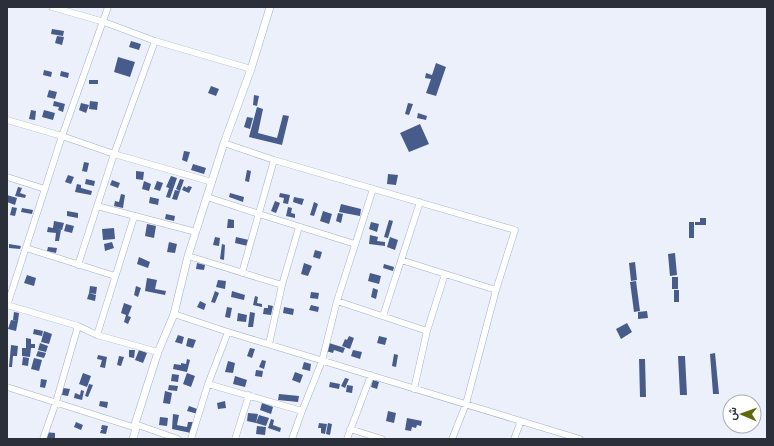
<svg xmlns="http://www.w3.org/2000/svg" width="774" height="446" font-family="Figtree,Vazirmatn,sans-serif">
  <rect width="100%" height="100%" fill="#ebf0fb"/>
  <!-- building -->
  <path fill="#475c8b" d="M52,29L64,31L63,36L51,34Z
    M57,36L64,37L62,45L55,43Z
    M131,41L141,44L139,50L129,47Z
    M118,57L135,62L130,77L114,72Z
    M436,63L446,67L436,96L426,93L431,79L425,78L426,73L432,75Z
    M44,70L52,72L51,77L43,75Z
    M61,71L69,73L68,78L60,76Z
    M89,80H98V84H89Z
    M211,86L219,89L216,96L208,93Z
    M49,90L57,92L55,99L47,97Z
    M254,95L259,96L257,106L253,105Z
    M54,101L65,104L63,112L58,110L59,107L53,106Z
    M90,101L98,102L97,110L89,109Z
    M81,103L89,105L86,113L79,110Z
    M408,103L413,104L409,115L405,114Z
    M257,107L263,109L258,133L277,138L283,115L289,116L282,145L249,137Z
    M31,110L36,111L35,120L29,119Z
    M44,110L55,113L53,120L42,117Z
    M418,113L427,116L426,120L417,118Z
    M247,117L253,118L250,129L244,127Z
    M420,124L429,144L409,152L400,133Z
    M184,151L190,152L187,162L182,160Z
    M84,162L89,163L87,172L82,171Z
    M193,164L206,168L204,174L191,170Z
    M247,170L251,171L249,182L245,181Z
    M136,171L144,172L143,180L136,179Z
    M388,174L398,175L396,185L387,184Z
    M68,175L74,177L71,184L65,182Z
    M171,176L177,178L170,198L166,197L169,188L166,187Z
    M86,179L95,181L94,186L85,184Z
    M180,179L184,180L180,191L176,189Z
    M112,180L120,183L118,188L110,185Z
    M144,181L151,184L149,191L142,189Z
    M157,181L163,183L160,191L154,189Z
    M77,184L81,185V188L92,191L91,195L75,192Z
    M184,186L187,188L188,186L192,187L189,193L182,190Z
    M18,187L22,188L20,193L26,195L25,198L15,196Z
    M175,190L180,191L177,200L172,199Z
    M230,193L244,197L243,202L229,197Z
    M280,193L290,195L288,204L283,203L284,198L279,197Z
    M121,194L125,195L123,208L114,206L115,201L119,202Z
    M7,195L17,198L15,205L7,202Z
    M150,197L159,199L158,205L149,203Z
    M294,197L304,199L302,205L293,202Z
    M275,201L280,203L276,213L271,211Z
    M314,202L318,204L314,216L310,215Z
    M341,204L361,209L360,216L339,212Z
    M12,207L17,208L15,216L10,215Z
    M288,207L292,208L291,213L295,214V218L286,216Z
    M22,208L33,210L32,214L21,212Z
    M67,211L78,213V218L67,216Z
    M323,211L332,214L329,224L320,221Z
    M338,213L343,214L341,223L336,221Z
    M166,214L175,216L174,221L165,219Z
    M700,218H706V225H695V222H700Z
    M228,219L234,220V228H227Z
    M389,220L393,221L388,238L384,237Z
    M54,221L64,223L62,230L57,229L61,230L59,241H55L56,233L47,232L48,227L53,228Z
    M371,222L379,224L377,232L369,229Z
    M689,222H694V238H689Z
    M66,224L74,226L72,233L64,231Z
    M147,224L156,226L154,238L145,236Z
    M114,228L115,239L103,240L102,229Z
    M370,235L378,237L377,241L385,242V246L369,244Z
    M215,237L220,238L219,246L213,245Z
    M236,237L253,241L252,247L235,243Z
    M390,237L398,240L395,250L387,247Z
    M112,242L114,248L105,251L104,244Z
    M169,242L177,244L175,253L167,252Z
    M9,244L21,246L20,249L9,248Z
    M222,244L225,245L224,260L220,259Z
    M48,247L57,248L56,253L47,251Z
    M315,250L322,252L320,259L313,257Z
    M675,253L677,275L670,276L668,254Z
    M139,257L150,262L148,268L137,264Z
    M635,262L637,280L631,281L629,263Z
    M197,263L205,265L204,270L196,269Z
    M304,263L312,266L308,276L301,274Z
    M384,264L394,267L393,271L383,268Z
    M370,273L381,276L379,284L368,281Z
    M27,275L36,278L34,286L24,283Z
    M672,277H678V289H672Z
    M147,278L157,280L155,289L166,291L165,295L145,291Z
    M218,280L226,281L225,289L216,287Z
    M636,281L640,311L634,312L630,282Z
    M90,286L97,287L96,294L89,293Z
    M136,286L141,288L138,297L134,295Z
    M373,288L378,290L376,299L371,297Z
    M674,290H679V302H674Z
    M215,291L219,293L215,303L211,302Z
    M232,291L245,295L244,300L231,297Z
    M311,292L319,293L318,299L310,298Z
    M89,293L96,295L95,301L87,299Z
    M255,296L258,297L257,303L262,304V307L253,305Z
    M200,301L206,304L204,310L197,307Z
    M124,303L132,306L128,316L131,317L128,324L124,322L126,315L121,313Z
    M268,305L273,306L271,315L263,314L264,308H268Z
    M311,305L319,307L318,312L309,310Z
    M227,307L232,308L230,318L225,317Z
    M284,307L294,309L293,315L283,313Z
    M647,311L648,318L638,319V312Z
    M14,312L19,313L18,321L13,320Z
    M250,312L255,313L253,327H248Z
    M238,313L247,315L246,322L237,321Z
    M11,320L18,321L16,331L8,329Z
    M627,323L632,332L621,339L616,329Z
    M34,329L43,331L42,336L33,334Z
    M44,331L52,334L49,344L41,342Z
    M178,335L184,337L182,344L175,342Z
    M349,336L354,338L350,349L342,346L345,339L347,340Z
    M379,336L387,338L385,345L377,343Z
    M26,338L31,339V344H35V348H31L30,357L22,356V348H26Z
    M188,338L196,340L193,348L186,346Z
    M40,343L48,346L46,352L38,350Z
    M329,343L345,348L343,353L334,350L333,353L326,351Z
    M11,345L18,346L17,356H13L12,367H9Z
    M250,348L255,349L252,358L247,356Z
    M129,350H135L134,358L129,357Z
    M139,350L147,353L143,363L135,360Z
    M353,350L362,352L360,359L351,356Z
    M38,351L46,353L44,358L36,356Z
    M715,353L719,394H713L710,354Z
    M394,354L398,355L396,367L392,366Z
    M98,355L107,357L105,368L100,367L102,360L97,359Z
    M119,356L124,357L121,366L117,365Z
    M678,356H685L687,395H680Z
    M23,357L29,358L28,366L22,365Z
    M34,358L42,360L39,371L31,369Z
    M187,359L190,360L187,372L173,369L174,364L181,365V363L186,364Z
    M639,359H645L646,397H640Z
    M262,360L266,361L264,369L259,367Z
    M228,361L235,363L233,373L225,372Z
    M304,362L311,364L310,371L302,369Z
    M256,370L263,371L262,377L255,376Z
    M295,372L303,375L300,383L292,380Z
    M83,373L91,376L87,387L79,384Z
    M187,373L195,376L191,387L183,384Z
    M172,374L179,375L178,382L171,381Z
    M235,376L247,380L245,387L233,384Z
    M345,378L349,379L345,388L341,386Z
    M41,379L47,380L45,388L40,387Z
    M373,380L379,382L377,389L371,387Z
    M330,382L340,384L339,389L329,387Z
    M89,384L93,385L88,397L85,396Z
    M169,385L178,386L177,391L168,390Z
    M347,385L353,386L352,393L346,392Z
    M63,388L70,389L68,396L62,395Z
    M81,390L84,391L82,400L74,398L75,393L80,395Z
    M165,391L172,393L170,404L163,403Z
    M279,394L299,396L298,402L278,400Z
    M100,401L108,402L107,408L99,406Z
    M225,401L226,408L218,409L217,403Z
    M262,403L273,407L271,414L260,410Z
    M189,406L200,410L198,414L187,411Z
    M388,411L396,413L394,423L386,421Z
    M248,413L258,414L256,423L247,421Z
    M173,414L179,415L177,425L187,427L188,422H193L191,433L172,429Z
    M259,415L269,418L266,426L256,423Z
    M160,417L168,418L167,426L159,425Z
    M407,418L422,421L421,426L417,425L416,428L412,427L411,431L405,430Z
    M271,419L274,420L273,425L281,428L280,432L268,428Z
    M76,422L83,425L81,430L74,427Z
    M319,423L327,424L325,434L321,433V428H318Z
    M328,423L332,424L330,435L326,434Z
    M102,425L108,426L106,434L100,433L101,430H103L101,429Z
    M257,426L266,427L265,435L256,434Z
    M45,432L55,433V439H45Z"/>
  <g fill="none" stroke-linecap="round" stroke-linejoin="round">
    <!-- minor casing -->
    <g stroke="#a3b0c9" stroke-width="7">
      <path id="minor" d="M52,7L104,22L155,41L251,69
        M7,120L62,136L114,154L212,182
        M224,143L274,160L515,230L496,290L466,404L452,439
        M7,177L45,189
        M207,197L259,214L355,244
        M97,206L196,232
        M26,248L115,276
        M188,256L282,285
        M401,260L496,290
        M78,265L114,154L155,41
        M242,273L274,160
        M337,301L427,331
        M7,305L78,326L97,335L158,352
        M7,306L62,136L108,7
        M174,314L228,332L580,439
        M383,316L420,202
        M97,335L134,217
        M269,344L282,285L299,227
        M208,384L302,411
        M7,387L136,428
        M414,389L427,331L445,274
        M135,424L178,439
        M350,429L382,439
        M43,439L56,402L78,326
        M191,439L208,384L228,332
        M235,439L249,395
        M292,439L302,411L322,361L337,301L373,189
        M347,439L371,375
        M514,439L521,421"/>
    </g>
    <!-- tertiary casing -->
    <g stroke="#a3b0c9" stroke-width="8">
      <path id="tertiary" d="M133,439L136,428L135,424L158,352L174,314L188,256L224,143L251,69L270,7"/>
    </g>
    <!-- minor -->
    <use href="#minor" stroke="#fff" stroke-width="6"/>
    <!-- tertiary -->
    <use href="#tertiary" stroke="#fff" stroke-width="7"/>
  </g>
  <!-- border -->
  <rect width="774" height="446" fill="none" stroke="#2a2f39" stroke-width="16"/>
  <!-- north arrow -->
  <g transform="translate(742 414) rotate(272)"><circle r="19" fill="#ffffff" stroke="#aaacb0"/>
  <path d="M0-3L7 15L0 10L-7 15Z" fill="#60680a"/>
  <text y="-6" font-size="11" font-weight="bold" text-anchor="middle" fill="#2a2f39">ش</text>
  </g>
</svg>
